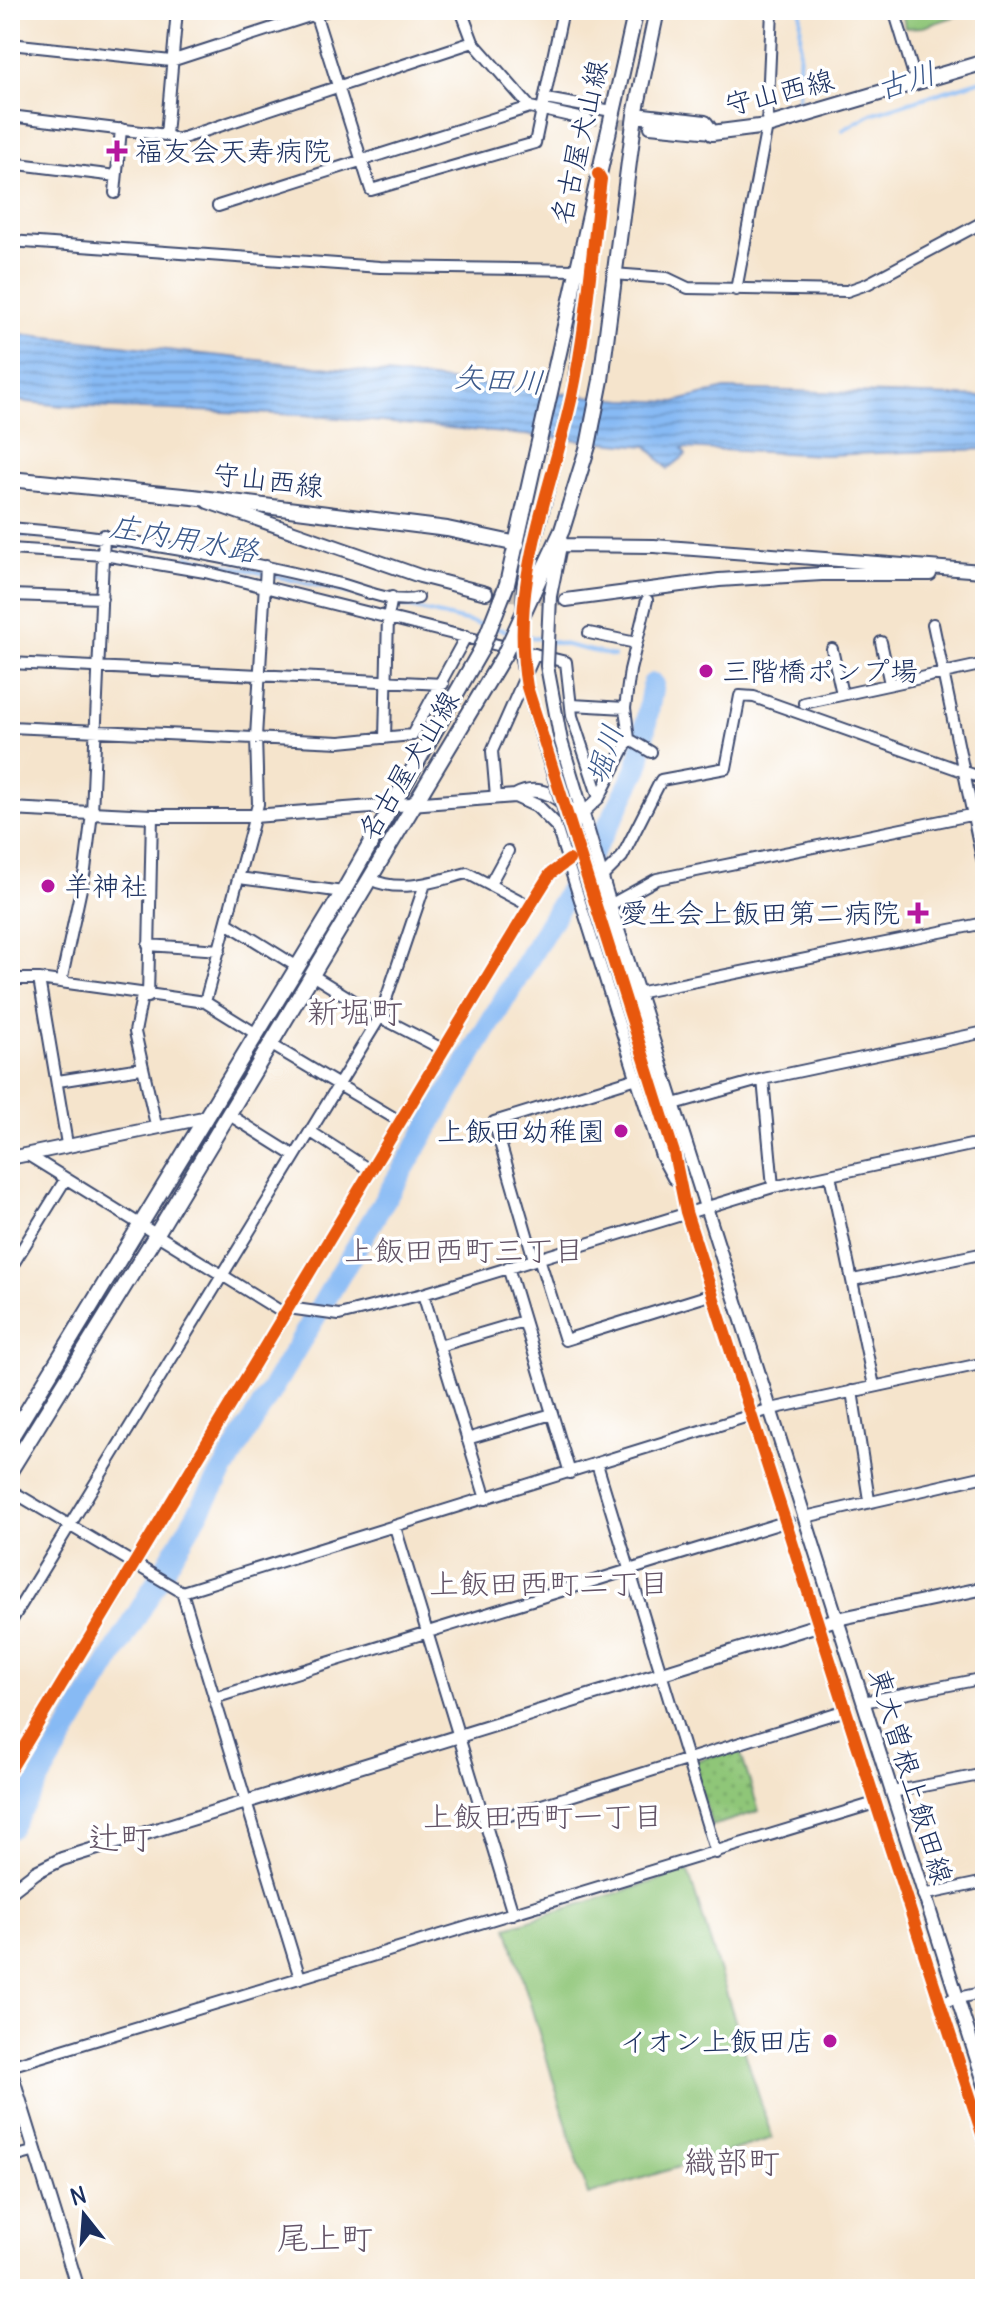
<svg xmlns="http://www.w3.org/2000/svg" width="995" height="2299" font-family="Delius,'Klee One',sans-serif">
  <defs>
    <pattern id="park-dots" width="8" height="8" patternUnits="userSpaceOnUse" patternTransform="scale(2)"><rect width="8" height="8" fill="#8fc678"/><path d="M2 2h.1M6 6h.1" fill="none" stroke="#74a166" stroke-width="1.8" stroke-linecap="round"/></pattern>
    <pattern id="water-rules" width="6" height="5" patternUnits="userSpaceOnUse" patternTransform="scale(2)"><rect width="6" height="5" fill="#87baf4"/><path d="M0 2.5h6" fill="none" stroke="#6e98c9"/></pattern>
  </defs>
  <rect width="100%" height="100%" fill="#fff"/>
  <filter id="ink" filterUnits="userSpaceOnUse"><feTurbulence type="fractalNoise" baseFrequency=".0125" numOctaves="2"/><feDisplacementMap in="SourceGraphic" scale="16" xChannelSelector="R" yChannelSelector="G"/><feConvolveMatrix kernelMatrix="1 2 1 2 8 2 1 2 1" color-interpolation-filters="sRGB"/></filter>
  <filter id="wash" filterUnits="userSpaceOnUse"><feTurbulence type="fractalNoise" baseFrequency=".006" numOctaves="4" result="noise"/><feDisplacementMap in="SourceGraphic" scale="32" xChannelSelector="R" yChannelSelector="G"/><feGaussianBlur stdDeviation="1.8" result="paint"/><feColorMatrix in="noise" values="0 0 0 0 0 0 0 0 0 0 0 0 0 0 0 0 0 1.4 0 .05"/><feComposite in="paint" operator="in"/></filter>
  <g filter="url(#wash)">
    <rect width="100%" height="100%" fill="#f5e4cc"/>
    <!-- green -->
    <path fill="#8fc678" stroke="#557a6b" stroke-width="2" d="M902,10H974L923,27L905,28Z
      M688,1871L772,2138L588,2195L507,1927Z"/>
    <!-- park -->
    <path fill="url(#park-dots)" stroke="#557a6b" stroke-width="2" d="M739,1748L759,1811L712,1826L692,1762Z"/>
    <!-- water -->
    <path fill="url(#water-rules)" stroke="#5174a9" stroke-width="2" d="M10,333L623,400L675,402L725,389L985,397V449L824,455L682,448L686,455L668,469L647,446L304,415L64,406L10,400Z"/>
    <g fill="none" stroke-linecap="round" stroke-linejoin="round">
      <!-- stream -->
      <path stroke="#87baf4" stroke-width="4" d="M798,104L801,10
        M843,130L871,114L985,79
        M10,534L147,549
        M187,556L349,593
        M395,604L511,632
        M523,635L614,656"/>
      <!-- river -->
      <path stroke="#87baf4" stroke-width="22" d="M10,1828L613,817L638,767L653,684"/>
    </g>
  </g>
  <g filter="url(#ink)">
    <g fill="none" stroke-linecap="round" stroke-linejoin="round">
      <!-- minor-tunnel -->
      <path stroke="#c9c0b6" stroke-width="10" stroke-dasharray="10 5" stroke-linecap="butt" d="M588,120L650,127"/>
      <!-- tertiary-tunnel -->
      <path stroke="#c9c0b6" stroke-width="12" stroke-dasharray="12 6" stroke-linecap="butt" d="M486,593L566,600"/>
      <!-- minor casing -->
      <g stroke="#3c4a6e" stroke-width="14">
        <path id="minor" d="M314,10L371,190L535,143L563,10
          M461,10L473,42L530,107L588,120
          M894,10L916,82
          M10,44L171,61L328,10
          M546,99L612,111
          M10,116L166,135L177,140L473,42
          M650,127L712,133
          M166,135L177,10
          M10,163L116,176
          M115,193L121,129
          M218,206L530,107
          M10,241L380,267L577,270
          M613,274L667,278L688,288L847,291L867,284L985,221
          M736,290L767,126L772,10
          M10,528C127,537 228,557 341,584C362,590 397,605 418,598
          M10,549L104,555L205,572L566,662L572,716L599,798
          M10,595L102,598
          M933,624L985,873
          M589,633L636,643
          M881,642L890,684
          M832,649L842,694
          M10,663L443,684
          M804,703L985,664
          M572,705L625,708
          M10,727L340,742L412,735L466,636
          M385,738L388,617L392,597
          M629,739L651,752
          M496,797L492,751L535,654
          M583,813L599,798L629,739L625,708L630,670L647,600
          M239,878L343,892
          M601,878L622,857L661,780L726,768L740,696L754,697L985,779
          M370,879C400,894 436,881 467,873L530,906
          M490,884L508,851
          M610,905L657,879L985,812
          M227,923L296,966
          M148,945L220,950
          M312,975L380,1017L444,1050
          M10,979H39L205,1002L255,1033
          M39,979L67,1144
          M61,982L85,870L92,813L104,535
          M637,993L985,923
          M142,996L135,1032L156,1125
          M148,997L152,816
          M205,1002L258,804L256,737L266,566
          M270,1044L401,1122
          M763,1079L773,1187
          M58,1081L141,1068
          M674,1104L763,1079L985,1032
          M228,1114L295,1156
          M311,1132L371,1171
          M28,1155L285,1314
          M830,1175L874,1386
          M539,1258L565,1340L713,1294
          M534,1259L494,1122L637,1078
          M508,1267L570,1473
          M10,1269L65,1180
          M853,1280L985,1253
          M423,1294L486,1499
          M288,1308L339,1315L423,1294L773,1187L985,1142
          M439,1346L524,1321
          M852,1391L869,1500
          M467,1439L552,1414
          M597,1464L716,1853
          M10,1490L182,1592L771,1409L985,1363
          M805,1517L985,1476
          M395,1527L513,1914
          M182,1592L300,1978
          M10,1623L380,1017L425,884
          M214,1698L788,1521
          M863,1702L985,1678
          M892,1792L985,1774
          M484,1823L846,1710
          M923,1895L985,1882
          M940,2002L985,1992
          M10,2066L875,1803
          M10,2158L36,2151"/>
      </g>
      <!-- tertiary casing -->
      <g stroke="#3c4a6e" stroke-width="16">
        <path id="tertiary" d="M589,279L597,207
          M208,502L420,576L486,593
          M560,545L654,546L982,571
          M550,596L561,541
          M566,600L719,580L822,574H930
          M547,666L561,741L610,905L985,2085
          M515,796L537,806L558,827L662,1156L674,1178
          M10,809L152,816H254L515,796C544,780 565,804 584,822
          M674,1153L686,1212L985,2143
          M10,1158L203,1118
          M10,1770L530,906L550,874L569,860
          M10,1892L36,1872L62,1859L837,1619L985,1588
          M10,2069L78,2289"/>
      </g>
      <!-- secondary casing -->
      <g stroke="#3c4a6e" stroke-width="18">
        <path id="secondary" d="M635,115L705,123L712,133L767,126L985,62
          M10,479L193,497L447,529L517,544
          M507,584L636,10
          M533,592L562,530L588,446L601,380L635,115L657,10
          M10,1439L343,892L481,650
          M10,1471L156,1235L504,655"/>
      </g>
      <!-- minor -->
      <use href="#minor" stroke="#fff" stroke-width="10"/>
      <!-- tertiary -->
      <use href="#tertiary" stroke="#fff" stroke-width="12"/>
      <!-- secondary -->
      <use href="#secondary" stroke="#fff" stroke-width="14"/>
      <!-- tertiary-bridge casing -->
      <g stroke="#3c4a6e" stroke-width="16" stroke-linecap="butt">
        <path id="tertiary-bridge" d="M589,279L573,392L524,582L521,654L527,687L567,819L674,1153
          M547,666L550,596"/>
      </g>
      <!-- secondary-bridge casing -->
      <g stroke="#3c4a6e" stroke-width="18" stroke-linecap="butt">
        <path id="secondary-bridge" d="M481,650L507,584
          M504,655L533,592"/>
      </g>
      <!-- tertiary-bridge -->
      <use href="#tertiary-bridge" stroke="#fff" stroke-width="12"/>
      <!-- secondary-bridge -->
      <use href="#secondary-bridge" stroke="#fff" stroke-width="14"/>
      <!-- cycleway casing -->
      <g stroke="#fff" stroke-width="17">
        <path id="cycleway" d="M598,174L601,179C592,251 587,325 572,396C550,496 509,582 527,687L674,1153L686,1212L985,2143
          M10,1770L530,906L550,874L569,860"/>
      </g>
      <!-- cycleway -->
      <use href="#cycleway" stroke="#e8590c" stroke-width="12"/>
    </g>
  </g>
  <!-- markers -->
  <g fill="#b5179e" stroke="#fff" stroke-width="3">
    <path d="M113 139h8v8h8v8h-8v8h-8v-8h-8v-8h8z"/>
    <circle cx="706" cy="671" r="8"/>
    <circle cx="48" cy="886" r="8"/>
    <path d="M914 901h8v8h8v8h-8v8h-8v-8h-8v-8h8z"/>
    <circle cx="621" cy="1131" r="8"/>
    <circle cx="830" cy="2041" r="8"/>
  </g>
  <g text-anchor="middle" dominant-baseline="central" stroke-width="7" stroke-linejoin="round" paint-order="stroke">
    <!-- street labels -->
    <g font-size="28" fill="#1b2f5e" stroke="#fff">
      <text transform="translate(779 92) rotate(-14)">守山西線</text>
      <text transform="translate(579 142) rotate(-77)">名古屋犬山線</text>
      <text transform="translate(268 480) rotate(7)">守山西線</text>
      <text transform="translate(408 765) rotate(-59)">名古屋犬山線</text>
      <text transform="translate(911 1776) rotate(73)">東大曽根上飯田線</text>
    </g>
    <!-- poi labels -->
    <g font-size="28" fill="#1b2f5e" stroke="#fff" text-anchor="start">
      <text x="135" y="151">福友会天寿病院</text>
      <text x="722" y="671">三階橋ポンプ場</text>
      <text x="64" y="886">羊神社</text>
      <text x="900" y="913" text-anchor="end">愛生会上飯田第二病院</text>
      <text x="605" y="1131" text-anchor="end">上飯田幼稚園</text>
      <text x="814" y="2041" text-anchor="end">イオン上飯田店</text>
    </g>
    <!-- water labels -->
    <g font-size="30" font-style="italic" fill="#3b598b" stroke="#fff">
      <text transform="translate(906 80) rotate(-17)">古川</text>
      <text transform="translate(499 379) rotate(4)">矢田川</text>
      <text transform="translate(184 538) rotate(10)">庄内用水路</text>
      <text transform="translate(604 754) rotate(-72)">堀川</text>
    </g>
    <!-- neighbourhood labels -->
    <g font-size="30" fill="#635467" stroke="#fff">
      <text x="464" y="1250">上飯田西町三丁目</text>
      <text x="549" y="1583">上飯田西町二丁目</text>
      <text x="543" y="1816">上飯田西町一丁目</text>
    </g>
    <!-- quarter labels -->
    <g font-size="32" fill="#635467" stroke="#fff">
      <text x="355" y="1011">新堀町</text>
      <text x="120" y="1837">辻町</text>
      <text x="732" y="2161">織部町</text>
      <text x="325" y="2237">尾上町</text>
    </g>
  </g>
  <!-- margin -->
  <rect width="995" height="2299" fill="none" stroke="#fff" stroke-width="40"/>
  <!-- north arrow -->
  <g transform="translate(84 2215) rotate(343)" stroke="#ffffff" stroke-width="6" paint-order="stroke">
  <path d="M0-6L14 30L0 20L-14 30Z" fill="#1b2f5e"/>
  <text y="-12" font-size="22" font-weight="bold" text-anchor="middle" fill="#1b2f5e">N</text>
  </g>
</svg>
